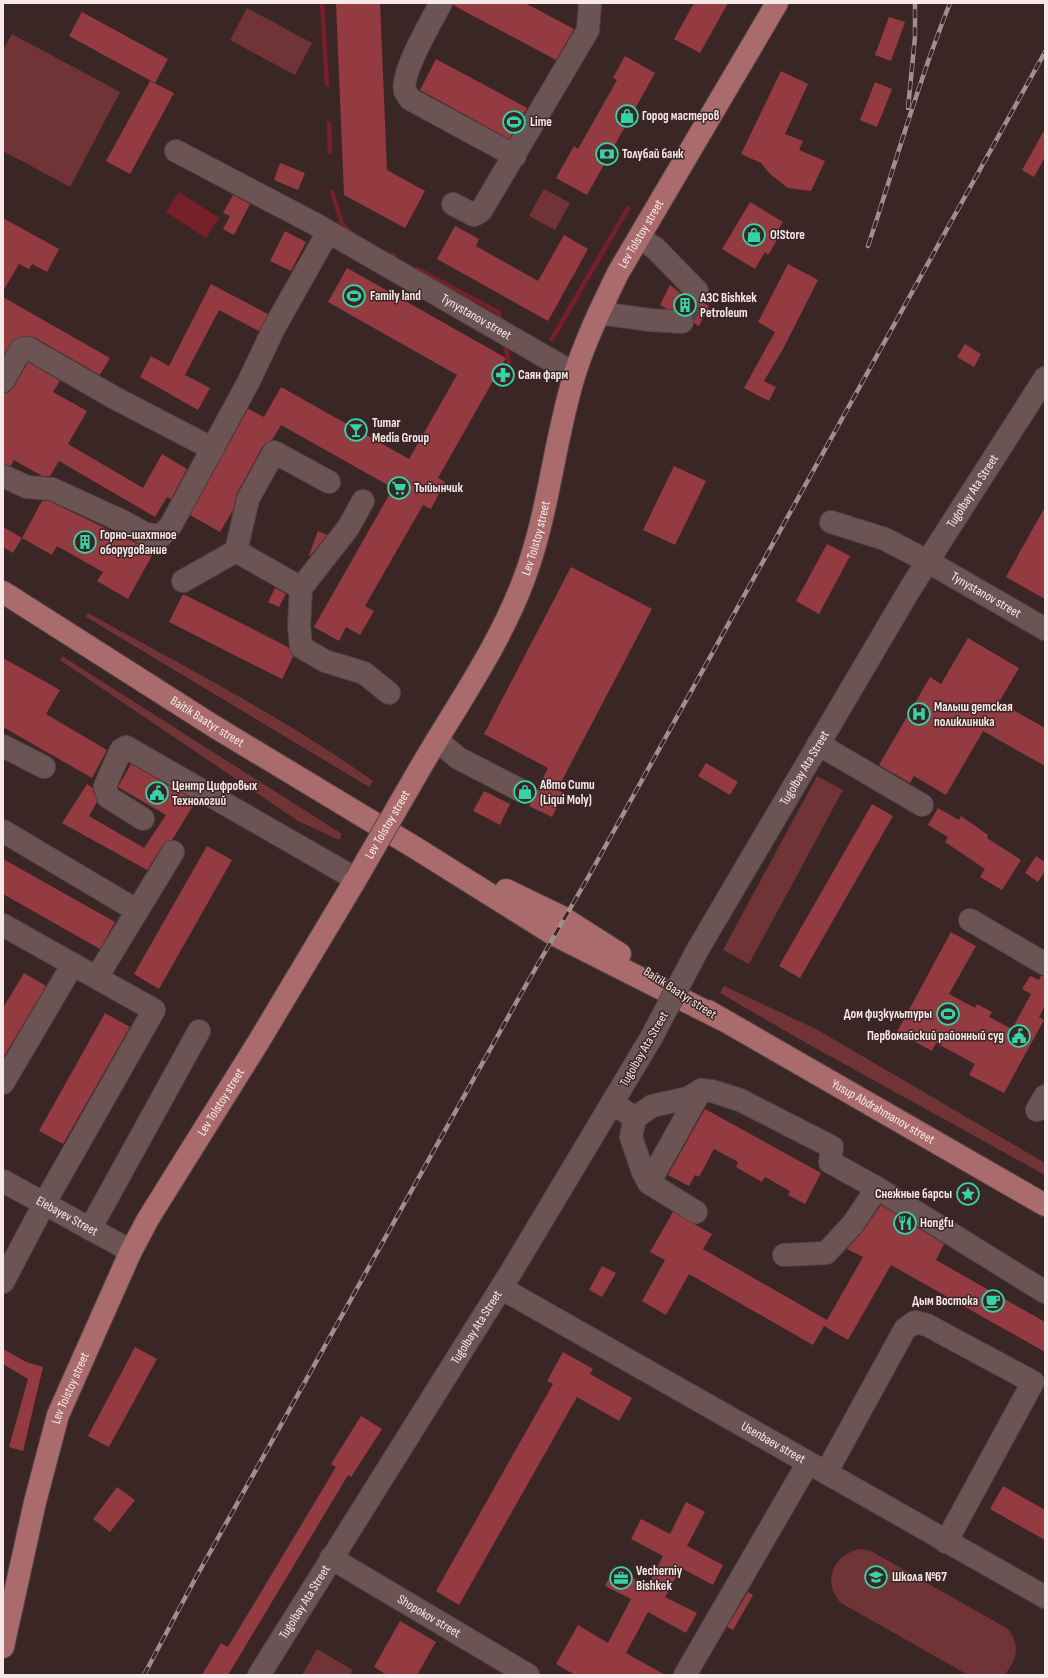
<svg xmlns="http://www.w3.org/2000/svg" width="1048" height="1678" font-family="'Sofia Sans Condensed',sans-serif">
  <rect width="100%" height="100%" fill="#3b2626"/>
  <!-- green -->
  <path fill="#703336" d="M247,8L312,43L295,75L230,40Z
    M12,34L120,92L70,187L3,151V50Z
    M544,189L570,203L555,230L529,216Z
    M88,613C184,667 284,717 373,781L369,787L86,617Z
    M62,656L342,834L339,840L298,821L60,660Z
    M817,776L843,790L749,964L723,950Z
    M724,986L816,1029L1045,1163V1175L808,1044L720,993Z
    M861,1549L871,1551L1008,1629C1021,1645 1017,1661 1004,1675H968L841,1603C821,1582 834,1553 861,1549Z
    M317,1649L353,1670L350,1675H302Z"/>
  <!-- water -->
  <path fill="#78202a" d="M179,192L219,218L206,238L166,212Z"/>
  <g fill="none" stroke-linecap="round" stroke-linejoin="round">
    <!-- stream -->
    <path stroke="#78202a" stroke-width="4.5" d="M322,3L327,85
      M329,123L330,152
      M332,192L342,224L353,235
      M392,255L395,257
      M417,269L498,312L500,318
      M552,339L628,208
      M505,345L509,362"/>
  </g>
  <!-- building -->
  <path fill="#943a41" d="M336,3H380L387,170L425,191L405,228L344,195Z
    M453,3H525L574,29L556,60L453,5Z
    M694,3H728L700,53L674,39Z
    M82,12L168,59L155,83L69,36Z
    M889,17L905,22L891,61L875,55Z
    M625,56L655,73L587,195L556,178L574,146L578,149L617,80L613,78Z
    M436,59L527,108L509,139L420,90Z
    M781,71L808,84L785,134L803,141L799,150L825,161L811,191L788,188L770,174L761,163L741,154Z
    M150,81L174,93L130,174L106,161Z
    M875,82L892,89L877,127L860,120Z
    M1045,129V157L1034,177L1022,170Z
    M280,163L305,173L298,190L274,180Z
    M233,195L250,204L234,235L223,229L230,216L223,213Z
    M750,202L783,222L773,238L777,240L768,255L765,252L755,269L722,249Z
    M3,218L59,249L47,272L32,264L29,269L19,264L3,291Z
    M455,226L479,239L476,246L538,281L564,235L588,249L548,321L437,259Z
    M285,231L306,242L291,271L270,261Z
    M788,264L818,280L783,349L764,381L776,387L769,401L744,388L775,332L758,322Z
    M347,268L506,358L438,478L445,482L431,509L423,505L365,606L374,611L360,635L346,627L339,641L314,627L393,488L281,425L272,440L263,446L237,493L233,510L220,532L190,515L248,409L264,417L281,387L409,459L457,375L328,302Z
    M211,284L268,314L259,331L219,310L185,375L210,388L198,410L140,377L151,356L169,366Z
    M670,285L693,303L702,302L709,306L699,326L694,323L693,316L689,311L667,309L660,305Z
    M3,297L110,358L100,375L34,337L26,336L14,339L3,356Z
    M965,344L981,354L974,367L957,357Z
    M28,362L60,381L53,392L87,411L68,444L143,488L162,454L187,469L171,499L167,497L155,517L59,461L50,476H42L14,460L11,466L3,464V393L9,392L14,387Z
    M674,466L706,481L675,545L643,530Z
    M42,501H49L140,545L155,550L128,599L97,581L103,572L57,546L52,555L22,538Z
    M1045,507V599L1006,577Z
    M3,527L22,538L13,553L3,547Z
    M318,531L327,535L310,556L309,555Z
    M827,544L850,556L819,614L796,601Z
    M571,567L652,609L557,790L564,793L552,817L529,806L548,768L484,734Z
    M275,588L286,594L279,607L268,602Z
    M183,594L288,647L293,657L282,679L169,622Z
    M968,638L1019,668L999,702L1045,728V766L983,731L946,795L914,776L910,783L879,765L930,677L941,684Z
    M3,658L60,690L46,714L107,750L92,778L3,727Z
    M706,763L738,782L730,795L698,776Z
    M131,764L196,801L172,840L163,845L147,870L62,823L87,784L93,788L97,802L89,816L144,848L166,815L118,787Z
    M484,791L510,804L500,825L473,811Z
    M872,804L893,816L800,978L779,966Z
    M938,808L959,820L961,816L988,835L987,838L1021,860L1002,890L980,877L985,869L945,842L948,837L928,825Z
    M207,846L232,860L159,989L134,974Z
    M1036,856L1045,862V871L1038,882L1025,873Z
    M3,859L115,922L100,949L3,894Z
    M951,932L976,946L949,994L975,1008L977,1004L992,1012L989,1017L1012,1029L1031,994L1022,989L1030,976L1039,980L1041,976H1045V1006L1039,1017L1044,1020L1004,1093L969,1075L975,1064L936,1043L932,1051L897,1032Z
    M24,973L46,986L3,1058V1008Z
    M105,1013L130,1027L63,1144L39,1131Z
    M705,1109L821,1173L805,1204L788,1195L790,1191L765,1177L762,1182L736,1167L738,1162L714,1149L699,1177L695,1175L689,1186L668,1175Z
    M881,1205L944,1244L936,1260L1045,1322V1352L891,1265L848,1340L824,1326L813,1345L689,1274L666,1315L642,1301L665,1260L650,1252L673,1212L712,1234L703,1249L827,1320L863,1257L847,1249L863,1231Z
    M602,1266L616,1273L602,1297L589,1290Z
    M135,1347L157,1359L109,1447L88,1436Z
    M3,1349L26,1362L43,1367L23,1451L9,1447L28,1379L3,1364Z
    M563,1352L593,1369L590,1374L632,1398L619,1421L577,1397L459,1605L436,1591L553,1384L547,1381Z
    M361,1416L382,1429L351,1477L348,1475L228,1675H202L221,1643L228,1647L336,1467L331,1464Z
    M1003,1486L1045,1510V1540L990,1509Z
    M117,1487L135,1500L110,1532L93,1519Z
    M686,1502L705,1512L687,1546L723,1565L713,1585L681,1568L665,1597L697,1613L686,1633L648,1612L626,1653L665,1675H575L556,1664L578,1625L608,1643L631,1599L605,1586L614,1568L648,1586L663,1556L631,1539L641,1519L670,1534Z
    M748,1592L753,1595L733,1630L727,1627Z
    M400,1621L436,1642L417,1675H387L374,1667Z"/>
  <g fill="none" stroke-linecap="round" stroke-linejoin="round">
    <!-- minor-tunnel -->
    <path stroke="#574343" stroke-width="22" stroke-dasharray="22 11" stroke-linecap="butt" d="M682,322L697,291"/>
    <!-- minor casing -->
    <g stroke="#554343" stroke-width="24">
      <g id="minor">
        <path d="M441,3C432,20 400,74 405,91C406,93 409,97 410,99L515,156"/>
        <path id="s1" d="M176,151L315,224L575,374"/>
        <path d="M453,204L474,215L481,211L588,30L590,3"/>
        <path d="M639,238L655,248L697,291"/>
        <path d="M599,313L650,320L682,322"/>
        <path d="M3,381L21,349L28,348L113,397L213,449"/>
        <path d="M3,476L27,487L52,489L122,521L146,534L161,536L171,525L249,381L274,328L328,232"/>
        <path id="s2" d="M831,522L885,539L927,561L1045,629"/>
        <path d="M236,551L248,499L274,452L329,482"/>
        <path d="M183,581L236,551L301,588L299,626L301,647L325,661L364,673L389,693"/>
        <path d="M301,588L348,528L363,501"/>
        <path d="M437,740L458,758L520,790"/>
        <path d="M818,744L922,805"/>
        <path d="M3,746L44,767"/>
        <path d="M143,819L108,797L105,786L121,750L126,747L356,879"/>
        <path d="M3,831L136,910"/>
        <path d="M970,920L1045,964"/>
        <path d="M3,925L154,1010L44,1204L3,1282"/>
        <path id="s3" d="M698,949L910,589L1045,378"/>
        <path d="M97,977L173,852"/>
        <path d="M3,1083L73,964"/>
        <path d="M612,1103L635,1118L652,1106L688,1098L701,1090L712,1091L740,1100L832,1147L830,1162L877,1188L853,1224L826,1253L784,1255"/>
        <path d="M1037,1110L1045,1096"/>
        <path d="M635,1118L631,1137L643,1172L649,1183L696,1212"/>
        <path id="s4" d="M3,1181L131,1251"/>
        <path d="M649,1183L701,1090"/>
        <path d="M877,1188L1045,1292"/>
        <path d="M90,1229L199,1031"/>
        <path id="s5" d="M501,1288L1045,1597"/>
        <path d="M826,1473L905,1329L915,1322L927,1325L1033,1382L946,1542"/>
        <path id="s6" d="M331,1558L528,1675"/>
        <path id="s7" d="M259,1675L511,1272L651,1038"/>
        <path d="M685,1675L808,1463"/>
      </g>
    </g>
    <!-- major casing -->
    <g stroke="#554343" stroke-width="24">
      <g id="major">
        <path id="s8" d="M3,592L215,727L414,847L553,934L721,1019"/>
        <path id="s9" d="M415,777C452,712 498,649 524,579C549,513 554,440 575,373C586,339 602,306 618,273L777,3"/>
        <path d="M506,890L562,917L620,954"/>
        <path id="s10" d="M708,1011L1045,1205"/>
        <path id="s11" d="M3,1647L35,1502L58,1415L131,1251L148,1219L259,1041L356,879"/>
      </g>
    </g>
    <!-- minor -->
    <use href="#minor" stroke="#6d5454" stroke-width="22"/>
    <!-- major -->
    <use href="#major" stroke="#aa6b6d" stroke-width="22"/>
    <!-- rail casing -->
    <g stroke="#a18f8f" stroke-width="4.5">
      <path id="rail" d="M908,108L915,37V3
        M868,246C895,165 918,83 950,3
        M144,1675L194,1581L526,985L590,874L1045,52"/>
    </g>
    <!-- rail -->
    <use href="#rail" stroke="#3b2626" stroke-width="3" stroke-dasharray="9" stroke-linecap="butt"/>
    <!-- minor-bridge casing -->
    <g stroke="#554343" stroke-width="24" stroke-linecap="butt">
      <path id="minor-bridge" d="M651,1038L698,949"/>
    </g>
    <!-- major-bridge casing -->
    <g stroke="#554343" stroke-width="24" stroke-linecap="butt">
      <g id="major-bridge">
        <path id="s12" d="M356,879L415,777"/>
      </g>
    </g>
    <!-- minor-bridge -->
    <use href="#minor-bridge" stroke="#6d5454" stroke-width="22"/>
    <!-- major-bridge -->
    <use href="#major-bridge" stroke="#aa6b6d" stroke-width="22"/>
  </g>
  <!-- icons -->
  <defs>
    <g id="shop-ring" transform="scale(1.15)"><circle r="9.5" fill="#3b2626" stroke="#35d4a7" stroke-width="1.5"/><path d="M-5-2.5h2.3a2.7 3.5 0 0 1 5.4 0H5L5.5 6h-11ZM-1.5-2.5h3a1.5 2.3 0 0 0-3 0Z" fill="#35d4a7"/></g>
    <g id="stadium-ring" transform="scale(1.15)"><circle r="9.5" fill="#3b2626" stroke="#35d4a7" stroke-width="1.5"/><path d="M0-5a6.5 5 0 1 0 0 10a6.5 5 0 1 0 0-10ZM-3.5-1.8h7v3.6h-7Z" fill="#35d4a7"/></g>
    <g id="bank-ring" transform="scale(1.15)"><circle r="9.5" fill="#3b2626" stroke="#35d4a7" stroke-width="1.5"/><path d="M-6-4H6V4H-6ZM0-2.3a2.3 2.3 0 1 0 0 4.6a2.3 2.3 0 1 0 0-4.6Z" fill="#35d4a7"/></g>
    <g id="building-ring" transform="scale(1.15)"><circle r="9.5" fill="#3b2626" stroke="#35d4a7" stroke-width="1.5"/><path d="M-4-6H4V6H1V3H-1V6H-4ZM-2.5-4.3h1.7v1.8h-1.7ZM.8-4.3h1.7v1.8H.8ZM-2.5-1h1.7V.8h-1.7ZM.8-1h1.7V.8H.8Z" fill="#35d4a7"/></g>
    <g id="pharmacy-ring" transform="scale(1.15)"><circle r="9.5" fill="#3b2626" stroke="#35d4a7" stroke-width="1.5"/><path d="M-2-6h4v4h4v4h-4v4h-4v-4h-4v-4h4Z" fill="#35d4a7"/></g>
    <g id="bar-ring" transform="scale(1.15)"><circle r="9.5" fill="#3b2626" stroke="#35d4a7" stroke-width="1.5"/><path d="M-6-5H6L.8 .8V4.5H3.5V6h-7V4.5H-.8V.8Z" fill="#35d4a7"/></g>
    <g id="supermarket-ring" transform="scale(1.15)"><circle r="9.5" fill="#3b2626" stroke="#35d4a7" stroke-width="1.5"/><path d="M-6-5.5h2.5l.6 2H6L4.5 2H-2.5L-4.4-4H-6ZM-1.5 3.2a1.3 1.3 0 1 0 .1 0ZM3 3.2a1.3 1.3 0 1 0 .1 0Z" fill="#35d4a7"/></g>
    <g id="hospital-ring" transform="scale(1.15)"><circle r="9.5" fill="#3b2626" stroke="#35d4a7" stroke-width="1.5"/><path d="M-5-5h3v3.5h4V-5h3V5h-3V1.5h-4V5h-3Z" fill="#35d4a7"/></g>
    <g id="civic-ring" transform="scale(1.15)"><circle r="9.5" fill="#3b2626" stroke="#35d4a7" stroke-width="1.5"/><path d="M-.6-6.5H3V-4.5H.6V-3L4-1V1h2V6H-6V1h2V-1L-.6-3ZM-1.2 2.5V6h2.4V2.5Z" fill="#35d4a7"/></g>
    <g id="sight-ring" transform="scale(1.15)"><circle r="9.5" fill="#3b2626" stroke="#35d4a7" stroke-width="1.5"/><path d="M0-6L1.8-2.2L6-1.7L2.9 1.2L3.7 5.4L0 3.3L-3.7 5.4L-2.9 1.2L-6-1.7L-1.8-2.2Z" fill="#35d4a7"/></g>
    <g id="restaurant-ring" transform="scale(1.15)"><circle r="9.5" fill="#3b2626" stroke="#35d4a7" stroke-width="1.5"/><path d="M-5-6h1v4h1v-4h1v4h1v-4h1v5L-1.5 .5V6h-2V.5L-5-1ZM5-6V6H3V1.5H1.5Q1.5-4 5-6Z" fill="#35d4a7"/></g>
    <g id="cafe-ring" transform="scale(1.15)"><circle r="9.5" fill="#3b2626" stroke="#35d4a7" stroke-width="1.5"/><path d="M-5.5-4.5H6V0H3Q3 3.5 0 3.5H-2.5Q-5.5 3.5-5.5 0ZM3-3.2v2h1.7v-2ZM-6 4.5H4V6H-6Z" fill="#35d4a7"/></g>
    <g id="school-ring" transform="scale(1.15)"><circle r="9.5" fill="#3b2626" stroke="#35d4a7" stroke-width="1.5"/><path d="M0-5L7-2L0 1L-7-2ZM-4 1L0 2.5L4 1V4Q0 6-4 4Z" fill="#35d4a7"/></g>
    <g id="office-ring" transform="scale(1.15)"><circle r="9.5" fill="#3b2626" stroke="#35d4a7" stroke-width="1.5"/><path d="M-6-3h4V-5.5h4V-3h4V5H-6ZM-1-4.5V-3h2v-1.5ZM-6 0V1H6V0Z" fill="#35d4a7"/></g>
  </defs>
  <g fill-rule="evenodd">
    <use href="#shop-ring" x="627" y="116"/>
    <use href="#stadium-ring" x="514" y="122"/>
    <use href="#bank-ring" x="607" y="154"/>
    <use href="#shop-ring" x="754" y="235"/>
    <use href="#stadium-ring" x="354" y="296"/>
    <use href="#building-ring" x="685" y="305"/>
    <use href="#pharmacy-ring" x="503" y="375"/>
    <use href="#bar-ring" x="356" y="430"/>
    <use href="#supermarket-ring" x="399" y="488"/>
    <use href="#building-ring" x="85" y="542"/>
    <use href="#hospital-ring" x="919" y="714"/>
    <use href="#shop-ring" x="525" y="792"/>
    <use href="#civic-ring" x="157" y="793"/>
    <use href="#stadium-ring" x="948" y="1014"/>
    <use href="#civic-ring" x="1019" y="1036"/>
    <use href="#sight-ring" x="968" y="1194"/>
    <use href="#restaurant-ring" x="905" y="1223"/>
    <use href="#cafe-ring" x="993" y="1301"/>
    <use href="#school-ring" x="876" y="1577"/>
    <use href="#office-ring" x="621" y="1578"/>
  </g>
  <g text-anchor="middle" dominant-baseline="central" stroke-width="3" stroke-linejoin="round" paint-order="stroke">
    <!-- poi labels -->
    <g font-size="13" font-weight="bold" fill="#f8e9e9" stroke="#3b2626" text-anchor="start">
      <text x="642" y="116">Город мастеров</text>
      <text x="530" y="122">Lime</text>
      <text x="622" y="154">Толубай банк</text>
      <text x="770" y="235">O!Store</text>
      <text x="370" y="296">Family land</text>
      <text x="700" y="298">АЗС Bishkek<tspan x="700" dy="15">Petroleum</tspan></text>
      <text x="518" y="375">Саян фарм</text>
      <text x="372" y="423">Tumar<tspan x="372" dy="15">Media Group</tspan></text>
      <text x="414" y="488">Тыйынчик</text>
      <text x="100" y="535">Горно-шахтное<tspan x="100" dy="15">оборудование</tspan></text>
      <text x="934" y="707">Малыш детская<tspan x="934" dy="15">поликлиника</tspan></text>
      <text x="540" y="785">Авто Сити<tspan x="540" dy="15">(Liqui Moly)</tspan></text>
      <text x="172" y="786">Центр Цифровых<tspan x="172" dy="15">Технологий</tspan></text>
      <text x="932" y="1014" text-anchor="end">Дом физкультуры</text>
      <text x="1004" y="1036" text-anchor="end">Первомайский районный суд</text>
      <text x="952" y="1194" text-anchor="end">Снежные барсы</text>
      <text x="920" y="1223">Hongfu</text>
      <text x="978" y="1301" text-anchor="end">Дым Востока</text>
      <text x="636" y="1571">Vecherniy<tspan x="636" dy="15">Bishkek</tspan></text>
      <text x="892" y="1577">Школа №67</text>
    </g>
    <!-- street labels -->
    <g font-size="13" fill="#f8e9e9" stroke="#3b2626">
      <text stroke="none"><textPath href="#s9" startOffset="593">Lev Tolstoy street</textPath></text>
      <text stroke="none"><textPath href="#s1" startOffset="343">Tynystanov street</textPath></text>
      <text stroke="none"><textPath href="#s3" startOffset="534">Tugolbay Ata Street</textPath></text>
      <text stroke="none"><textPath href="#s9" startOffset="269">Lev Tolstoy street</textPath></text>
      <text stroke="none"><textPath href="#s2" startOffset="172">Tynystanov street</textPath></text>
      <text stroke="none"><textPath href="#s8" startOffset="242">Baitik Baatyr street</textPath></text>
      <text stroke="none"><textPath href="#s3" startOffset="210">Tugolbay Ata Street</textPath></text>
      <text stroke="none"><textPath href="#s12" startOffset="63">Lev Tolstoy street</textPath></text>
      <text transform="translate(680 993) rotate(33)">Baitik Baatyr street</text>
      <text transform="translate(644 1049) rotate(-60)">Tugolbay Ata Street</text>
      <text stroke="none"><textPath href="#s11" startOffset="592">Lev Tolstoy street</textPath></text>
      <text stroke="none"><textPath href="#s10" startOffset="202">Yusup Abdrahmanov street</textPath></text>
      <text stroke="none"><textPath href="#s4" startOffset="73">Elebayev Street</textPath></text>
      <text stroke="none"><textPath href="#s7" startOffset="410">Tugolbay Ata Street</textPath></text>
      <text stroke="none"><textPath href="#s11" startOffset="268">Lev Tolstoy street</textPath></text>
      <text stroke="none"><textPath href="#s5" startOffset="313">Usenbaev street</textPath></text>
      <text stroke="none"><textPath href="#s7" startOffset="86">Tugolbay Ata Street</textPath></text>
      <text stroke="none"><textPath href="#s6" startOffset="114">Shopokov street</textPath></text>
    </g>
  </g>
  <!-- border -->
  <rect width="1048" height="1678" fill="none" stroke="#f8e9e9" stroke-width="8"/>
</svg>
